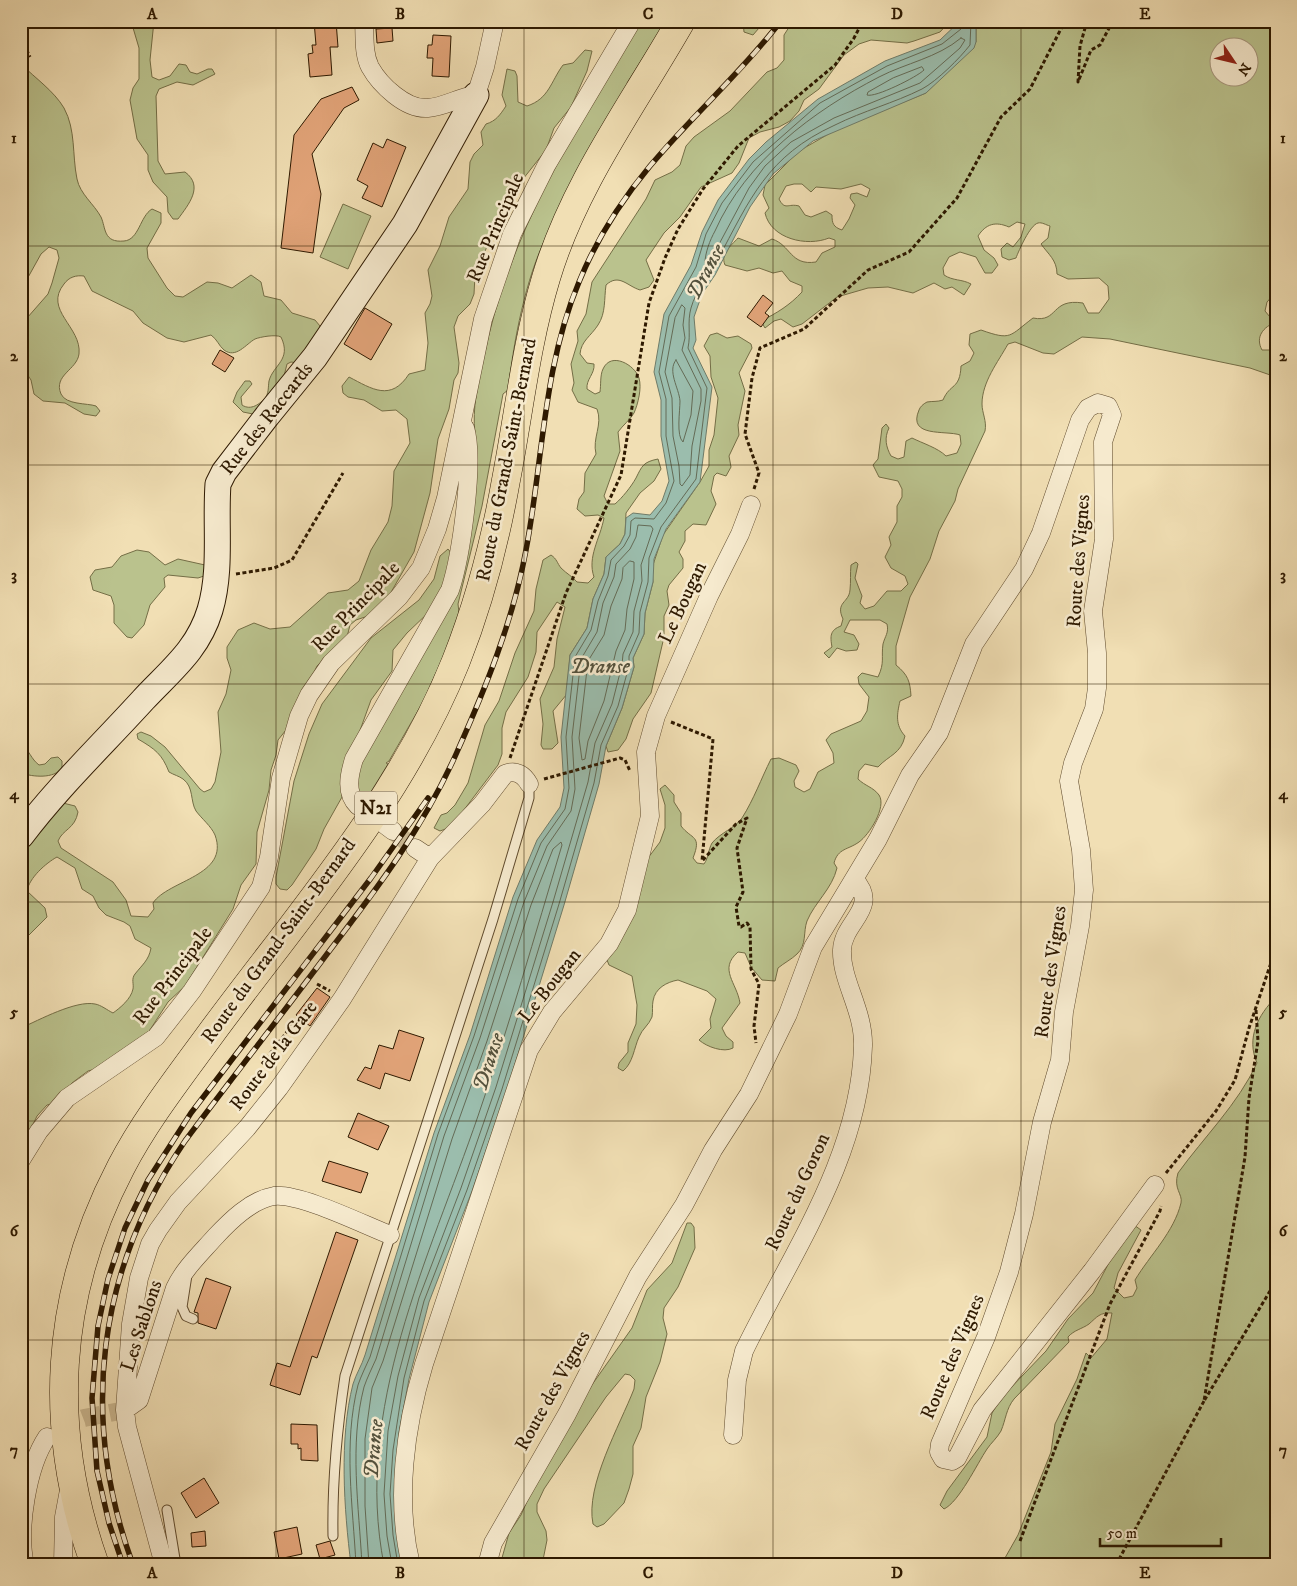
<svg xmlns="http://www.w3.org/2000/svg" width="1297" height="1586" font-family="'IM FELL DW Pica',serif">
  <rect width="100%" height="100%" fill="#f1dfb4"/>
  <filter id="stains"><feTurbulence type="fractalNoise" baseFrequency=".004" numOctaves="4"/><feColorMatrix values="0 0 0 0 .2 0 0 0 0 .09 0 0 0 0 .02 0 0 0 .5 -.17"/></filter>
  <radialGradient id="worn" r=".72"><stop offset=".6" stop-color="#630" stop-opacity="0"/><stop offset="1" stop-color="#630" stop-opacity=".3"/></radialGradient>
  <!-- green -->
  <path fill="#bac28d" stroke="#746e46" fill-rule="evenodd" d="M131,21H154L150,60L152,77L159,80L170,76L179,64L186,65L190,72L197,74L208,69H212L215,74L193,85L177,82L159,89L156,96L158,161L165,174L185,172C204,186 189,204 178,219H173L168,212L167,197L153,182L148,170V155L137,139L130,100L133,88L139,79V48Z
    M641,21H666L627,83L628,84C601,134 571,184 547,235C525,280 514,340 508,390L503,394L482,506L458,604L459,613L447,648L423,702L389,761L386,763L388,764L364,803L355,791L358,760L437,622L475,433C472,408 478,385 483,361C509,231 574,133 641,21Z
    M743,21H765L753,35L744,32Z
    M793,21H950L940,32L914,41L907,43L871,40L859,44L844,55L819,89L804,100L799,111L790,121L779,127L760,132L749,138L739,163L732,173L701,187L680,217L664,233L646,260L654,280L649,287L640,290C627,286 619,273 606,285C604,299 606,313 598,325C591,336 581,341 580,354L587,363L594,364C595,374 586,379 587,389L595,394L600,392C601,385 600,375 603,369C611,351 635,365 639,378C642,388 638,404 634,413C630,420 623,425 618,432L620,451L604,496L608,504H615C622,498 631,487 636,478C642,466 643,462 658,459L661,469L654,481L640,493L626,513L625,534L620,544L606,557L604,574L593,599L587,628L570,655L567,694L553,711L558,743L552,749H543L541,745L543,724L540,699L554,667L557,639L565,607L557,602L537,632L536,652L528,677L506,712L502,728V754L498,765L451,827L440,831L434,828L441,815L447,813L455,805L468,783L485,725L499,701L515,653L534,611L536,589L543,560L551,555C557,559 557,563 561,568C567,574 572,576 577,582L588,583L594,577C587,557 600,539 604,518L598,515L585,516L577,509L579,499L584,492L585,473L596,454C592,438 603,425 597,409L578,402L572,390L574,383L571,364L578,341L577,331L586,314L592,282L646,199L655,180L672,172L680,165L686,146L694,137L730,111L767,72L777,68L784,60V35Z
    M976,21H1276V292L1267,302L1265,311L1270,317L1276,314V322C1263,327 1255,337 1262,350H1271L1276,347V377L1250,368L1110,339L1082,337L1054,354L1043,353L1015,342L1008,344C998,362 982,382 982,404C982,413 987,421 985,431L958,489L955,501L939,531L930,559L910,597L896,646V665C908,675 910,681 911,696L900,701C897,714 895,725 905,736C901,754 889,755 878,767L865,764L859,771L858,779C865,786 873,787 879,795C887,807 869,835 859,842C848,850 838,848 834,863L837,868C832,889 815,902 807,921C803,932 807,945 797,954C792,959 784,963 778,968L775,981L762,980L751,967L745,953L738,952C718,969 737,983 740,1003L722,1028L726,1036L733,1042V1048C724,1053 707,1047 699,1040L711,1028L710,1019L716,999L707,991L678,980C667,982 655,988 653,1001C652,1006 653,1011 652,1017C649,1025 642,1029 639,1037C634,1048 633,1063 623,1071L618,1068L619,1063L628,1052V1043L636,1024L637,1005L632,976L609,965L607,960L645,862L660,842L665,828V805L660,789L665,785L674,795V802L681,813V826C692,840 702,835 693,858L697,863L704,864C709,857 708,850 712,843C720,833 735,828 742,818C754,799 761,779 771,759L779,758L796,765L799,771L794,781L795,787L804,792L810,789L818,772L834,763L833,753L826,740L831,734L861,721L867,711L869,697L859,684L858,677L862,673L878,677C885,662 881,658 883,644C885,636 889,633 887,624L880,620H850L844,632L854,635L859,644L857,650L846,651L837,648L829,658L824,653L832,647C830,636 830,630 841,626L843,619C835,602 849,603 850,590C851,581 850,574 851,565L856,562L858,564L855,578L862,596L860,603L865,609L874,606L887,591H901L908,584L905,576L891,568L885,557L891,545L889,537L897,522V506L902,497V489L898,481L879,477L873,465L878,459L882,428L886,424L889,428C884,438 886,447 891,456L898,459L904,457L906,441L912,438C922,443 938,448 946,456L957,453L961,444L960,435C946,430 907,438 919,410C920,407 923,404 927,402C933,401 937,402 943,400C950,383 960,390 961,366L970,361L974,353L969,345L970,334L981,330C1012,341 1009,336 1033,318C1059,323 1050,298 1083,303L1088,313H1099L1109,299L1108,286L1099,278L1068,279L1057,274C1057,260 1048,254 1041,244L1048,238L1050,226C1046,225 1042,222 1038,223C1030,225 1019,250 1016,258L1009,260L1002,257L1001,249L1007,243L1013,247L1021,237L1025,224L1017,222L1009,227C995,221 986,224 978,236L984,250L994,258L998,265L992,273H985L976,257L960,252L949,257L943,268L944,275C953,281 962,279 971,284L964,295L952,287L945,289L934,283L913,293L888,287L868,288L837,297L802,324L793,327L781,319L774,321L765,328L761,321C777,313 790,305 802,292V286L790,281L782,271L773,273L759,268L747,271L725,265C720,253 731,246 738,238L759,246L772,239C791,245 790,266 816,262L822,253L835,247V240L829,238C807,247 771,239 765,213L769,208L763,195L765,185L799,151L839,128L926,93L976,42ZM1220,48H1250V78H1220ZM794,184H802L811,192L816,187L841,189L861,184L870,189L867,197L857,193L851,194L850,198L855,205L849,219L842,230C833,227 832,223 832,215L826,211L811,217L805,215L799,206C788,203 785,211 779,199L786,186Z
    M585,50L592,51L587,71L571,107L554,128L546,150L523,179L499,218L475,275L474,294L470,304L458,316L454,327L459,363L458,373L454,380L449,409L438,439L430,493L414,552L386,601L371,615L356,620L350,625L347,637L317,666L290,725L278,740L276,755L271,770L269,790L257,832L256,864L241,885L233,909L185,986L168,1002L146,1036L104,1067L88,1071L72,1083L66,1092L52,1104L47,1105L37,1116L28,1135L21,1139V1028C39,1020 76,1000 95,1004C101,1005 107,1010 113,1013C120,1008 131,999 133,989C134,984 131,979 135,974C142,965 149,960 151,948L135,939L130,926L124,922L106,915L99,908L93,896L82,889L75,868L57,857C46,863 29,878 27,891L45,908L47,917L29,935L21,938V868L24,864L21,848L46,825L59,802L75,806L78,812C75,829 63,829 58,841L61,848L113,882L126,900L131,916L148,917L154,909L153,903C168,880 230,876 215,835C211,826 202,819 196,811C190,801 194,787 183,779C179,776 174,775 169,772C162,754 155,749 138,739L137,734L141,732L151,736L165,747L200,789L204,792L211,789L215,782L221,752L218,712L226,694L231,670L227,658V647L238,630L254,623L270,629L290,627L328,593L348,590L359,581L371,550L388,522L392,506L394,471L410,443L407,419L396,410L382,411L364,400L348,397L343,393L342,386L349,377C372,389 391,402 409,374L425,370L428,343L425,313L430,304L432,296L428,270L440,246L449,217L468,189L470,162L474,154L483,145L481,132L486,124C496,121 500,115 506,106L502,95L507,69L515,71L517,76L518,102L527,106C549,99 551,81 563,65L573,63Z
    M21,64C35,78 54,91 64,108C76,130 72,155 77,179C80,194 94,204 101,217C106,228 103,243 124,241C139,240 140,216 152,209L161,213V223L147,248L148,258L167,288L175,296L183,297L207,282L218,283L232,288L251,275L261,282L264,296L281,300L292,313L315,320L320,326L319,333L304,364L291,362L287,364L281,388L253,414L243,412L233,402L237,392L245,381H250L252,384L241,397L242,405C251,411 260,404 266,397C269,391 268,387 269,381C273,365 292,360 281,337C276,334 260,337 255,339C246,344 236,359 224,350C219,346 217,339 211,335L184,342L167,338L143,323L133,311L92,291L84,276C76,275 69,277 64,284C43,310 82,327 79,354C77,370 53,375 61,394C66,405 87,403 96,406L100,411L96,416L84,414L65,403L43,401L34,394L31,380L21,365V333L27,318L48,294L52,283L59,258L57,250L49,247L41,254L21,290Z
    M343,204L371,216L348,269L320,257Z
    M717,333L727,338L738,336L751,344L752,348L739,373L745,391L738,425L739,435L729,456L731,467L726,476L717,473L714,476L711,491L716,504L706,525L693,524L685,531V541L679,552L683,559V568L669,585L667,591L669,605L664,616V637L651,693L633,719L626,739L618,750L608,752L606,746L622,708L634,667L633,658L644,634L645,613L653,582L652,568L663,535L700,482L709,466V450L714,435L718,398L711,377L710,356L704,346L710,335Z
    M448,549L452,554L454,563L429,612L407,633L393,650L392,671L371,700L342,780V797L324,829L316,849L292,885L287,890L280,889L276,884V877L294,781L309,734L322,704L371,638L419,600L434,579L440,556Z
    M137,550L149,552L165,565L178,559L205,565L204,576L198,578L168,575L164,578L165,587L150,605L144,625L132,638L127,637L114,623V605L111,596L93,590L90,577L95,570L112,567L121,556Z
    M21,743C29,750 31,759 39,765L45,764L51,758L58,757L62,761V768C54,779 33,777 21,773Z
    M1276,997V1565H1001L1018,1535L1051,1452L1055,1424L1077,1379L1086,1353L1091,1358L1107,1339L1112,1313C1100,1312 1097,1317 1089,1324C1082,1329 1074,1330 1068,1337L1069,1342L1014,1399C1006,1409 1006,1419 1001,1431C997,1438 991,1443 987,1449C977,1464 959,1502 944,1509L940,1505L947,1491L987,1437L992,1413L1002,1397L1046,1351L1068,1319L1093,1293L1112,1257L1134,1225L1141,1230L1118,1273L1114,1288L1124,1298L1133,1296L1137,1288L1135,1280C1150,1255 1174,1232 1181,1203C1183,1194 1173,1189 1178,1173C1204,1137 1238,1104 1257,1063C1246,1038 1258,1015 1276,997Z
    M687,1223H691L694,1227L695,1248L678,1287L664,1308L663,1318L667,1334L660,1362L646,1397L641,1428L633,1446V1474L629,1489L624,1503L604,1524L597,1527L593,1524C585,1486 620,1425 634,1389L635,1380L630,1375L625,1374L606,1397L544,1489L537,1504V1512L546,1531L547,1540L543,1560L540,1565H500L509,1533L521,1515L536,1481L589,1389L632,1328L647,1290L672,1263Z"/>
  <!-- water -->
  <path fill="#9bbdad" stroke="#6f7b68" d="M960,21H976V42L974,48L926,93L813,141L773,174L750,207L715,275L702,294L694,317L696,340L693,348L712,387L700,482L666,529L654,559L653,582L645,613L644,634L633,658L634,667L622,708L606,746L599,784L564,905L507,1090L472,1191L429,1302L409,1379L399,1432L403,1565H351C344,1509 339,1439 353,1384C356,1374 362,1365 365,1355L434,1133L470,1035L513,897L537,840L560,807L564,788L561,737L570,655L587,628L593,599L604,574L606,557L620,544L625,534L626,518L633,513L650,515L662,501L669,481L661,436V400L654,372L664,314L691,265L702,232L718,200L749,159L766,142L818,99L885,61L940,40Z"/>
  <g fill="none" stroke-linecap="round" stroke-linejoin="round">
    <!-- shore -->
    <path stroke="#646b56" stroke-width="1" d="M961,38L965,40L960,48L920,83L834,118L791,142L765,166L749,188L709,263H705C705,253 710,240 715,231C746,161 813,111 879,77C906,63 937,58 961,38Z
      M922,67L924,70C917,77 875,98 867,95L868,92L893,78Z
      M682,305L685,308L683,325L685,338L682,350L701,389V401L692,446L690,475L682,486L680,484L679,466L673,436L672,398L665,372L675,318Z
      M676,360L693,391L691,415L683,442C676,436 680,411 680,401C679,388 667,371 676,360Z
      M630,561L634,562V579L627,609L625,630L616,651L604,701L588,741L585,759L582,760L579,738L588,661L604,635L611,606L622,579L623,568Z
      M356,1565C353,1506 343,1444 358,1385C361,1376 366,1366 370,1357L438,1134L474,1036L518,899L541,843L565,809L569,788L566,737L575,657L591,630L598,601L608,576L611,560L624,546L630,535L631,521L635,518L654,519L666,503L674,481L666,436V399L659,372L669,316L696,267L706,234L722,203L753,162L820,103L887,66L942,44L961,29L964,21
      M362,1565C359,1506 349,1445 364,1387C367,1378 372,1368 376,1359L444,1136L480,1038L524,902L547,846L571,811L575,789L572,737L581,659L597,632L603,603L614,577L616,564L630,549L636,537L638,525L651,526L653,529L641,565L642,581L634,611L633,632L623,654L622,665L612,704L595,743L588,782L553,902L496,1087L461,1188L419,1298L398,1376L388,1431L384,1494L387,1536L392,1565
      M369,1565L365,1506V1439L372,1388L383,1361L452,1139L487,1041L531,905L553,849L561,842L562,845C535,935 509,1026 478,1116C429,1259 353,1409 384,1565
      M398,1565L393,1535L390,1494L393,1450L404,1378L424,1301L467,1190L502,1089L559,904L594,783L601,745L618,706L629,666V656L639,633L640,612L648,582L649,558L661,527L696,479L707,388L688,348C691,334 687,322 691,308C696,290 708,277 717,261C750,199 767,156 835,125C863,111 894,103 922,89C937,81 960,58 970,45L971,21"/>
  </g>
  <!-- building -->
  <path fill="#e2a479" stroke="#2e1900" d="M314,21H336L338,47H330L332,75L310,77L308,54L313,53L312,45H316Z
    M392,28L393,41L377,43L376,29Z
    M433,35L451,36L449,77L432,76L433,58H427L428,45H432Z
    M352,87L359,100L344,108L312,154L321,194L313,253L281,248L294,135L321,99Z
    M387,139L406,147L382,207L362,198L368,186L357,180L373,143L383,148Z
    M763,295L773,303L765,313L769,316L761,327L747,317Z
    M365,308L392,324L371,360L344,344Z
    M220,350L234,358L225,372L212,364Z
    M317,988L330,997L310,1026L296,1015Z
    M399,1030L424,1038L410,1081L385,1073L380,1089L357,1080L365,1067L371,1069L379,1045L393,1049Z
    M358,1113L389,1126L378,1150L348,1137Z
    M329,1161L368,1173L361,1193L322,1181Z
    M336,1232L358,1240L317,1358L312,1356L300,1395L270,1385L277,1363L290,1367Z
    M206,1278L231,1287L216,1329L198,1323V1313L194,1312Z
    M291,1424L317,1425L318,1461L301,1460V1448L298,1449V1444H291Z
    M204,1478L219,1503L196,1518L181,1493Z
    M297,1527L302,1554L279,1559L274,1532Z
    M205,1531L206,1546L192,1547L191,1533Z
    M330,1541L335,1555L320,1559L316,1545Z"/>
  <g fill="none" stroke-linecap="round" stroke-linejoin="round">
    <!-- street-tunnel -->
    <path stroke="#cab790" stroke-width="18" stroke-dasharray="18 9" stroke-linecap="butt" d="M393,831L415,848
      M58,1428L84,1418L125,1410"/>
    <!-- lane casing -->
    <g stroke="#5f4a2d" stroke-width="11">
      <path id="lane" d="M187,1275L182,1307L186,1316L193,1319
        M167,1510L176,1565
        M333,1536C332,1482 337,1429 345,1376L493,919L529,798V784"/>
    </g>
    <!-- street casing -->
    <g stroke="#5f4a2d" stroke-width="19">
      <path id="street" d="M364,21C365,36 363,53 370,67C380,85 406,110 428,108C444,107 459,97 476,95L485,67L495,21
        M358,806C345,793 349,775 354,759L450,590C461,557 475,460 465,428
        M385,825L393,831
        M415,848L430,858
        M21,1160L39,1131L67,1098L156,1037L192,991L261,887L269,857L281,778L299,716L309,695L331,663L399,597L421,568L437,529L446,498L483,319L512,234L546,166L632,21
        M125,1410L139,1400L175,1288C184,1269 200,1254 215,1237C230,1221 251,1200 274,1196C300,1193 364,1225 390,1235
        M733,1435L737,1380L744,1351C791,1254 860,1157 863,1046C864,1010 841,981 842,950C843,921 881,908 854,879
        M25,1565C17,1530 27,1467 47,1437
        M63,1565L64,1517L69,1490
        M164,1565L127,1427L125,1410L131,1324L139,1278L150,1244L158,1230L178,1202L247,1128L279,1088L342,999L430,858L482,804L505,774C516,769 524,775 529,784
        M411,1565C395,1500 405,1427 424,1364L529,1050L552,1012L609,944L627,910L650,816L646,752L656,716L709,596L740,534L751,505
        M487,1565L493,1543L567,1414L638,1276L684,1205L713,1150L749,1094L788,1014L813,947L878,839L910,775L939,733L974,644L1024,569L1041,533L1080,420L1088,408L1098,403L1108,406L1112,415L1103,442L1104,539L1093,611L1097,653V688L1094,709L1073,763L1069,781L1081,850L1084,890L1080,926L1064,1012L1060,1060L1042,1122L1024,1214L1009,1272L986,1337L940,1444L939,1452L943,1459L952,1461L957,1458L982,1410L1092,1271L1155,1185"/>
    </g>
    <!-- secondary casing -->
    <g stroke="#2e1900" stroke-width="27">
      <path id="secondary" d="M21,836C57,788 102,745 143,700C171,670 198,650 210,610C222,570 215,525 218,484L224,472L267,416L315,357L405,224L476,95"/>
    </g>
    <!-- primary casing -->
    <g stroke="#2e1900" stroke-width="29">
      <path id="primary" d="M95,1565C47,1430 54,1295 121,1167C146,1119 180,1076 212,1032C299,914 401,799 456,661C479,603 495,542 506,480C519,413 526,344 546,278C574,184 633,105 681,21"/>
    </g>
    <!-- path -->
    <path stroke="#2e1900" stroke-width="3" stroke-dasharray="4 2.5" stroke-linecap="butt" d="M1087,21L1080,46L1078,82L1091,50L1100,45L1113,21
      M21,38L30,57
      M754,489L759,473L745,434L752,378L760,348L804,329L868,270L909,252L957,198L1001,117L1030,89L1065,21
      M236,574L274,568L292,560L343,473
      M671,722L713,739L702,861L736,824L747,818L737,848L743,892L736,907L739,926L741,927L747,923L750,927L751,969L759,984L754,1026L756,1043
      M510,758L566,593L621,475L649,303L665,258L678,229L703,189L738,146L835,65L854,38L863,21
      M544,779L620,758L625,760L630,771
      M317,984L330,991
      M1256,1010L1258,1041L1249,1098L1245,1157L1204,1401L1276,1281
      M262,1064L293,1024L289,1021
      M1166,1173L1216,1111L1235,1080L1249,1028L1276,948
      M1020,1541L1110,1304L1160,1211L1161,1206
      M1116,1565L1204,1401"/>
    <!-- lane -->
    <use href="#lane" stroke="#f6eace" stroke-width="9"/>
    <!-- street -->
    <use href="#street" stroke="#f6eace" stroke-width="18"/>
    <!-- secondary -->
    <use href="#secondary" stroke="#f6eace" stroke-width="25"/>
    <!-- primary -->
    <use href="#primary" stroke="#f1dfb4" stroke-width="28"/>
    <!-- rail casing -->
    <g stroke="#2e1900" stroke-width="5.5">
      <path id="rail" d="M123,1565L109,1523L97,1471L92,1398L98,1326L108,1279L125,1228L148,1180L191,1113L371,878L428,798
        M133,1565C79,1417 97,1271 185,1141C232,1078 280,1017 327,954C376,890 424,827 457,752C486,687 513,621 526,550C543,461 543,367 579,282C596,240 621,201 650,166C692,116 741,73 781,21"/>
    </g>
    <!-- rail -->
    <use href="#rail" stroke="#f6eace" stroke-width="4" stroke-dasharray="11" stroke-linecap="butt"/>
  </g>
  <!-- grid -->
  <path fill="none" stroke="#2e1900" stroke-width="1" stroke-opacity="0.55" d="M276,21V1565M524,21V1565M773,21V1565M1021,21V1565M21,246H1276M21,465H1276M21,684H1276M21,902H1276M21,1121H1276M21,1340H1276"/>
  <g text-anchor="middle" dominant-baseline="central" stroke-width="5" stroke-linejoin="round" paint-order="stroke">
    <!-- shield labels -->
    <rect fill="#f6eace" stroke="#6a583e" stroke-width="1" x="355" y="791.5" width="42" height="33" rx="4"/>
    <g font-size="19" font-weight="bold" fill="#2e1900">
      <text x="376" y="808">N21</text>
    </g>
    <!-- street labels -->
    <g font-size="20" fill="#2e1900" stroke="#f6eace">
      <text transform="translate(496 228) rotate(-67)">Rue Principale</text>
      <text transform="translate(267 419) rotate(-52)">Rue des Raccards</text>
      <text transform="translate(507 460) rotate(-79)">Route du Grand-Saint-Bernard</text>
      <text transform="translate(1079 561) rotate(-86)">Route des Vignes</text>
      <text transform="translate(683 603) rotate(-65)">Le Bougan</text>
      <text transform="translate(356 607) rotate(-46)">Rue Principale</text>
      <text transform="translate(279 941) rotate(-54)">Route du Grand-Saint-Bernard</text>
      <text transform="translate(1051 972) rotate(-82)">Route des Vignes</text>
      <text transform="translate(173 976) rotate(-53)">Rue Principale</text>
      <text transform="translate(550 986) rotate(-52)">Le Bougan</text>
      <text transform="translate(274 1056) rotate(-53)">Route de la Gare</text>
      <text transform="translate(798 1192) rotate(-65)">Route du Goron</text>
      <text transform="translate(142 1326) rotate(-72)">Les Sablons</text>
      <text transform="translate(953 1357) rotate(-67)">Route des Vignes</text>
      <text transform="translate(553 1391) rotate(-61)">Route des Vignes</text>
    </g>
    <!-- water labels -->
    <g font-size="21" font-style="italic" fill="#54523d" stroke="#f6eace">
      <text transform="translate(706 272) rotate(-62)">Dranse</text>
      <text x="600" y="667">Dranse</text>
      <text transform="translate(489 1062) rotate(-72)">Dranse</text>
      <text transform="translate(374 1449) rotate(-85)">Dranse</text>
    </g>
  </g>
  <!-- margin -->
  <rect width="1297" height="1586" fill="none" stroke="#f1dfb4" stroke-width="55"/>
  <!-- north arrow -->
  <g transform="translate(1234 62) rotate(125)"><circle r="24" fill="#f6eace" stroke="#a6967c"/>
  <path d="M0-4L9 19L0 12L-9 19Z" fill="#8f2418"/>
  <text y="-8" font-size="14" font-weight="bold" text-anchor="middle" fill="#2e1900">N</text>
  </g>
  <!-- scale -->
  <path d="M1100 1538v8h121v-8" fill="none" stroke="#2e1900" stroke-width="2.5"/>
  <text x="1107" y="1538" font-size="15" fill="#2e1900" stroke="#f6eace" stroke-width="4" paint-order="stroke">50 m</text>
  <rect x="28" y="28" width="1242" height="1530" fill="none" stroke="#2e1900" stroke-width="2"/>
  <g font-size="16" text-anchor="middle" font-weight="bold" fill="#2e1900">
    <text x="152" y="19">A</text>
    <text x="400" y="19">B</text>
    <text x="648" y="19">C</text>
    <text x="897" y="19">D</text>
    <text x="1145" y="19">E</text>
    <text x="14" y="143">1</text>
    <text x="1283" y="143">1</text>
    <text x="14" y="361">2</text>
    <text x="1283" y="361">2</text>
    <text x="14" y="580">3</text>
    <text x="1283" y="580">3</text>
    <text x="14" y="799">4</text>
    <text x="1283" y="799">4</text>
    <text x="14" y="1017">5</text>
    <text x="1283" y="1017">5</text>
    <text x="14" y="1236">6</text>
    <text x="1283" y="1236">6</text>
    <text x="14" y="1455">7</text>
    <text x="1283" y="1455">7</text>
    <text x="152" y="1578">A</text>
    <text x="400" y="1578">B</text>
    <text x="648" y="1578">C</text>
    <text x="897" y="1578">D</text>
    <text x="1145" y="1578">E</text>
  </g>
  <rect width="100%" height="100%" filter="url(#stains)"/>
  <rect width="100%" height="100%" fill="url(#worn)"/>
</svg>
